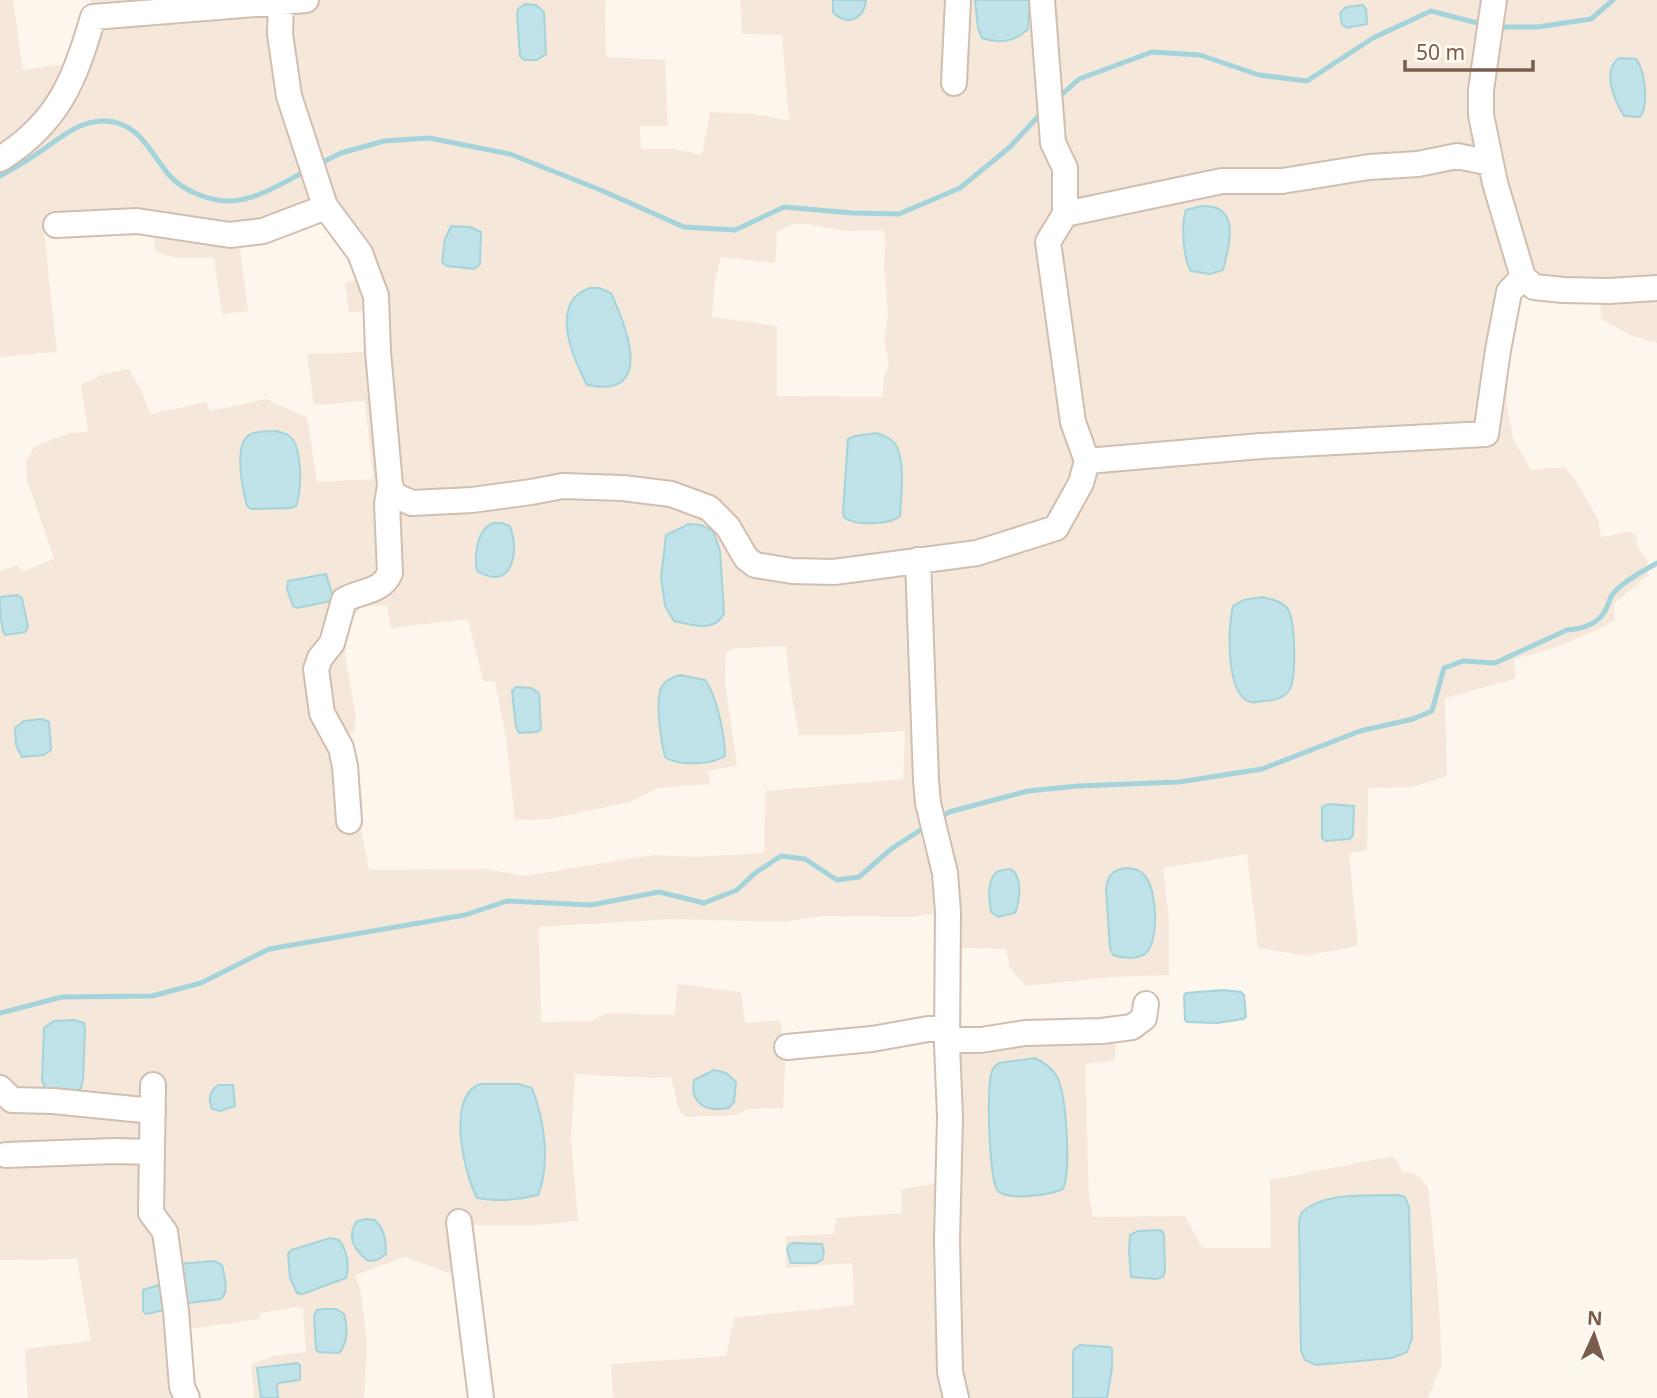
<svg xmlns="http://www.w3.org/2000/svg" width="1657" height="1398" font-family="'Noto Sans',sans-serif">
  <rect width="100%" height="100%" fill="#fdf6ec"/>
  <!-- residential -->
  <path fill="#f5e8da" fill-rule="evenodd" d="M0,0H13L23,70L73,63L94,7L90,0H605L606,57L665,60L668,126H640L641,149H674L702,155L710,112L756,114L789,121L782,35L742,34L740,0H1657V343L1632,336L1601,319L1600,300L1523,290L1518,297L1508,359L1507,406L1513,438L1531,470L1565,467L1574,478L1598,519L1601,537L1631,532L1635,534L1639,550L1647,560L1648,575L1614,604L1615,620L1605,626L1563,645L1515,659V679L1445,698L1447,776L1412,787L1368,788L1367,850L1349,854L1358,946L1305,956L1258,948L1247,854L1163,868L1169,919V975L1113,977L1026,986L1010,968L1006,949L938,947V913L911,917L822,916L783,922L673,919L539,927L541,1022L592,1021L606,1013L675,1015L677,984L741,992L745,1023L780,1020L786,1052L783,1108L747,1109L737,1115L685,1117L679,1110L671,1077L653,1078L575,1074L571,1139L578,1221L526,1226L468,1225L457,1276L405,1257L355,1275L361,1293L367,1345L364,1398H254L251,1364L273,1356L306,1352L303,1309L296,1307L261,1313L259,1319L182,1330V1398H28L25,1349L91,1341L77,1259L0,1260V571L18,565L22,572L54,559L27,480L26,462L35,446L70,433L88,432L81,384L105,374L129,369L141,390L150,414L206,402L210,411L266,399L307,417L317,482L373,479L365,401L314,405L307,354L370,352L365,311L349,312L345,283L359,280L354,260L326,217L239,240L248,311L222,314L214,258H176L155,251L153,228L78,229L44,233L57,352L0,357ZM794,224H808L847,231L883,230L885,237L884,267L888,315L884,338L889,367L884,375L883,397L777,396V326L712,317L715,281L721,257L775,263L777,231ZM387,605L391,628L468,619L483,681L495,682L506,737L515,820L550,819L630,802L658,788L710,784L708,771L737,765L725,683L726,652L737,648L786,646L790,686L799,735H847L905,731L903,779L765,791L764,853L694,857L654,855L526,876L486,869L369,870L342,735L354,732L356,718L345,655L350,622L359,610L367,606Z
    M1117,1024L1115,1060L1085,1064L1089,1197L1093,1217L1185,1216L1202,1248H1271L1270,1180L1393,1156L1403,1172L1418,1175L1428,1188L1437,1275L1442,1364L1428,1398H613L611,1364L726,1356L734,1318L854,1305L852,1263L786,1268V1236L834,1234L836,1218L902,1213L901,1189L939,1183L940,1051Z"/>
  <!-- water -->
  <path fill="#bfe3e8" stroke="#a5d3da" stroke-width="2" d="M833,0H866C864,21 845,26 833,12Z
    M975,0H1030L1028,29C1015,42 998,44 982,38L978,28Z
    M525,4L536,5L544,12L546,54L537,60H524L520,56L517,15L518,9Z
    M1363,5L1366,9L1367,24L1347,28L1342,24L1340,13L1346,7Z
    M1619,58L1636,59C1645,70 1649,105 1640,117L1624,116C1615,102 1601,70 1619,58Z
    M1201,206C1206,206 1214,206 1219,209C1238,220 1227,254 1223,270L1210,274L1191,271C1183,259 1181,224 1186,210Z
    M451,226L470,227L481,232L480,264L474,269L447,266L442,262L445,239Z
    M590,288H599L611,293C626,326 656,399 587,385C573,358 548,302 590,288Z
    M277,431C281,433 285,433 288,435C303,444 302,492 296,506L291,508L251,509L247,506C243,491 233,445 249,435C257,430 269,432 277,431Z
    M876,433C883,435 891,438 895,444C906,459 901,498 900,516C890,525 854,526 844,517L843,512L848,439L855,436Z
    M493,523H502L510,526C520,552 512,592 477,571C474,555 477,529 493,523Z
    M689,524L701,525L713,531L720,551L724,613C715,633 691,625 674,621L665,606L661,578L666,535Z
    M326,574L333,597L332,601L297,608L293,606L287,589L288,581Z
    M17,595L22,598L28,627L25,632L5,635C0,626 0,609 0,597Z
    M1262,597C1271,599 1281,601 1287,608C1296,619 1296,676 1290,689C1290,690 1284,696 1283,696C1277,700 1268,701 1262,701C1258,702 1255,703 1251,702C1225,696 1228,626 1233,606L1244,600Z
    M680,675L705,680C717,696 725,736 725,756C712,765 678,766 665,757C661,741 655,703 661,688C665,680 672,677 680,675Z
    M516,687L531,688L539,693L541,729L537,732L519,733L516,727L512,691Z
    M42,719L49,722L51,750L44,755L22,757L16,745L15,728L24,721Z
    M1328,804L1354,806L1353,835L1350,839L1325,841L1322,838V807Z
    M1126,868C1133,869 1140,869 1145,876C1157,889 1160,942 1145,954C1137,960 1122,958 1113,955L1110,948L1106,890C1107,877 1112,870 1126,868Z
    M1010,869C1023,875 1020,901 1015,913L998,917L991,912C989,899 986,880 998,871Z
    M1223,990L1241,992L1244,995L1246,1017L1243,1019L1217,1023L1187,1022L1185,1020L1184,996L1186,993Z
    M74,1020L84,1023L85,1029L83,1079L81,1088L74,1092L46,1090L42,1080L44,1028L54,1021Z
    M1035,1058C1043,1062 1051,1067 1056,1075C1067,1093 1071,1171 1063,1189C1051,1195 1008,1201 998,1191C989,1181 986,1085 992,1071C993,1068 996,1065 999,1063Z
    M714,1070L726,1073L736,1082L734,1102L729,1108C708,1112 689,1105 694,1080Z
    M480,1084H519L532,1088C544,1119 551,1163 538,1195C518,1200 498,1202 477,1198C464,1173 446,1097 480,1084Z
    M218,1085H233L235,1106L220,1111L212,1109C208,1099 209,1092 218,1085Z
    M1399,1195L1405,1197L1409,1207L1412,1338L1407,1352L1392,1358L1316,1365L1305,1360L1301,1351L1299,1221L1302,1212C1326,1191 1369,1196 1399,1195Z
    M366,1219L375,1220C385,1230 386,1241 386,1254L377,1260L368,1261C354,1250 346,1237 357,1221Z
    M1157,1230L1162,1231L1164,1235L1165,1271L1163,1277L1156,1279L1131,1277L1129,1251L1130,1235L1138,1231Z
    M330,1238L339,1240C347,1250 350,1265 346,1278L303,1294L297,1293L290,1278L288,1254L291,1250Z
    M794,1243L822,1244L824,1253L822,1260L816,1263H791L787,1249L790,1244Z
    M214,1261L222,1265C224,1276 230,1290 221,1299L188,1303L183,1299L180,1264Z
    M158,1285L162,1286L165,1310L146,1314L143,1311V1290Z
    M323,1309H336L344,1314C348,1327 348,1343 339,1353L319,1352L316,1350L314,1316L317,1310Z
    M1080,1345L1110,1347L1112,1349V1368L1107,1398H1073V1355L1074,1349Z
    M297,1363L300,1365V1380L279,1383L277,1385L278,1398H261L257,1368Z"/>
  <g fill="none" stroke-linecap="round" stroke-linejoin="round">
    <!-- stream -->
    <path stroke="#a5d3da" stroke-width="5" d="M1498,27H1537L1591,19L1613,0
      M1058,98L1079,79L1152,52L1200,55L1259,75L1307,81L1373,38L1431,11L1485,25
      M317,165L341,153L384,141L429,138L510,154L603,191L684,227L735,230L784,207L853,213L899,214L960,188L1010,147L1043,111
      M0,176C11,170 22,164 32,157C55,143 74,122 102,121C137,119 150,152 169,175C182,190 207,200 226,201C254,202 282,183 306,171
      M940,818L949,812L1028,791L1078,786L1179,782L1262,769L1360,731L1413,719L1432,711L1444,668L1463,661L1495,663L1567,630C1582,629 1597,625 1605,611C1608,606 1609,600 1612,595C1623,581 1642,572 1657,563
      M0,1013L62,997L152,996L201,983L269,949L465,915L507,901L591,905L659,892L704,903L737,890L755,873L781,856L805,859L837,880L859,877L891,849L925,827"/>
    <!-- minor casing -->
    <g stroke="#d1beb0" stroke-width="28">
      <path id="minor" d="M1042,0L1053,143L1065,168V214L1048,242L1073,422L1087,461
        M1494,0L1481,90V115L1495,183L1523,277L1534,287L1563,290L1609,291L1657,288
        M281,1L280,34L289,96L325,206L360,253L376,296L378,352L390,485L394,495L412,503L472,500L531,492L563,486L623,488L671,494L709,508L728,527L746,558L755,565L792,571L834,572L977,553L1056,528L1081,483L1087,461L1261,446L1486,434L1498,350L1509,292L1523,277
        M954,83L958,0
        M0,159C58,123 75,80 93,17L306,0
        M1065,214L1222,181H1282L1369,167L1418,164L1457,156L1491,163
        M56,225L137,221L230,235L263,231L326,207
        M918,560L926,780L928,803L945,873L948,912L947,1045L950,1117L947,1240L950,1372L956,1398
        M349,821L345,766L341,748L322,713L316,669L320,658L332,643L344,600C361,590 381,593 390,573L387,504L390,485
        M947,1040H981L1025,1033L1102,1031L1132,1027L1144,1018L1146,1004
        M787,1047L872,1039L928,1029H947
        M153,1085L151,1213L165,1232L176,1311L182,1387L187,1398
        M0,1088L12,1100L53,1101L153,1111
        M6,1155L114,1151L152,1152
        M459,1222L481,1398"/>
    </g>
    <!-- minor -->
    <use href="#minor" stroke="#fff" stroke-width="24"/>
  </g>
  <!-- north arrow -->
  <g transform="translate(1594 1335) rotate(3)" stroke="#fffaf3" stroke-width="5" paint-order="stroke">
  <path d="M0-5L12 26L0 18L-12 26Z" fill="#7a5c4d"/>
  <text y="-10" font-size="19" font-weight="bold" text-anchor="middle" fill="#7a5c4d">N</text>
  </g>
  <!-- scale -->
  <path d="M1405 60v10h128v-10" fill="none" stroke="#7a5c4d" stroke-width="3.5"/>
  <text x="1416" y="60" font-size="21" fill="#7a5c4d" stroke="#fffaf3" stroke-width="5" paint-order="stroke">50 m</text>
</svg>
